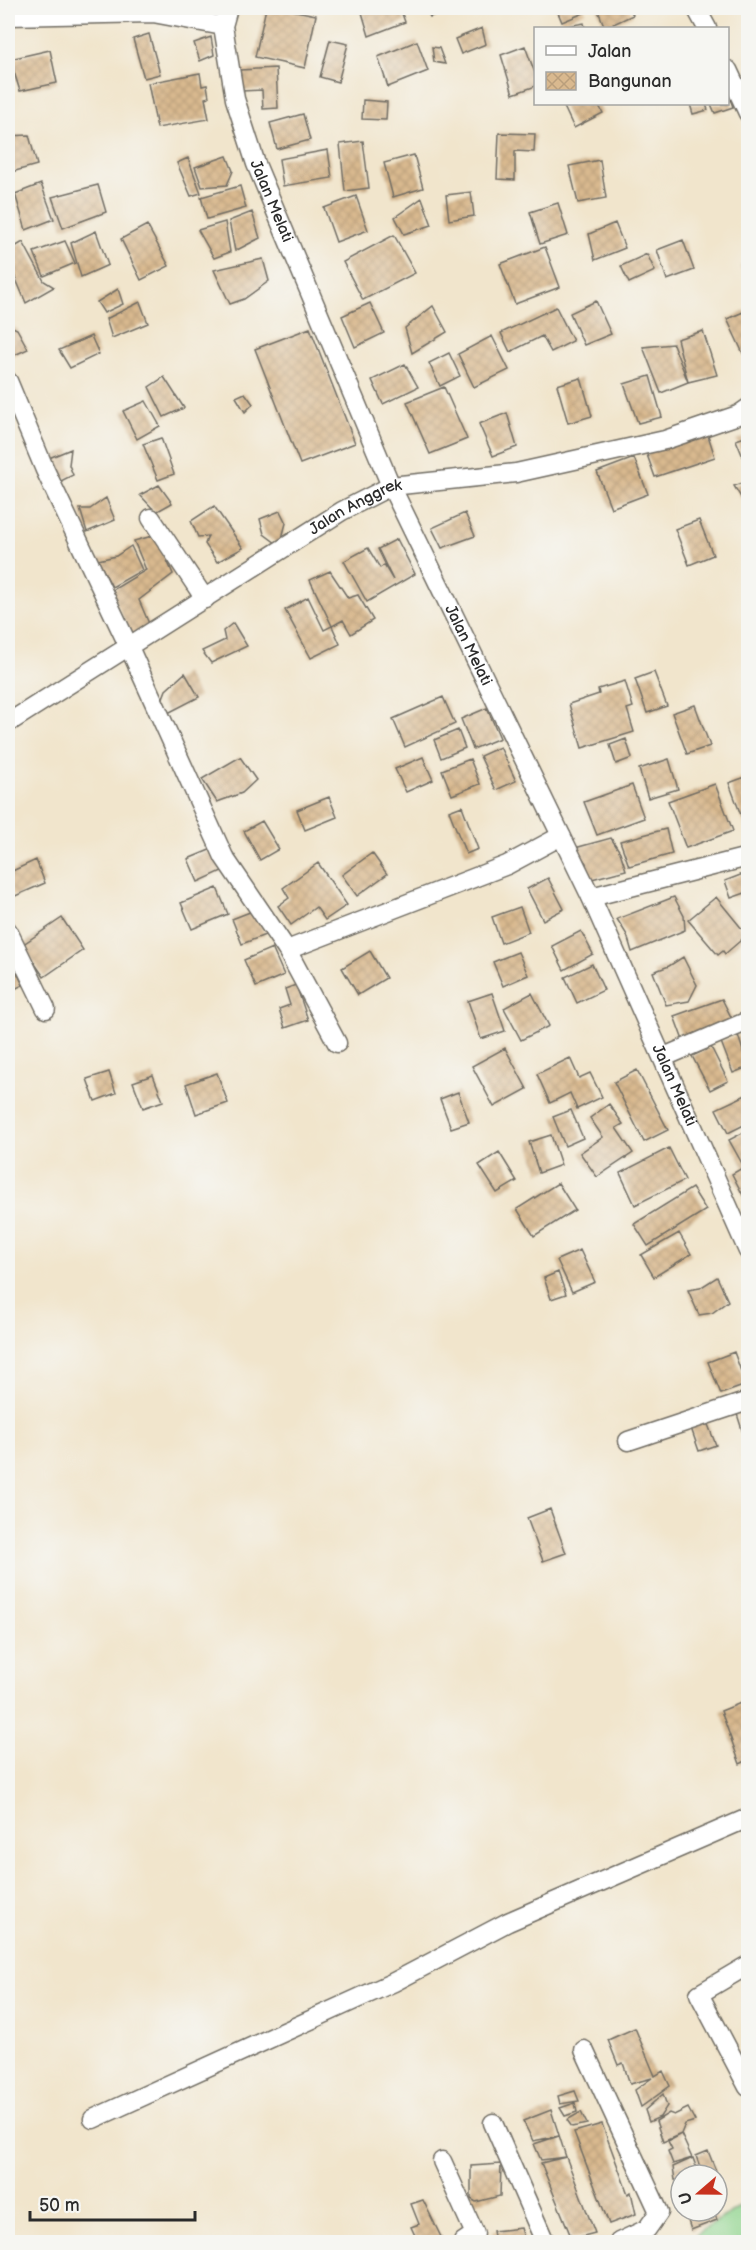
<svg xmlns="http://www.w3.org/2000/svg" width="756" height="2250" font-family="'Balsamiq Sans',sans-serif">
  <defs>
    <pattern id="building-cross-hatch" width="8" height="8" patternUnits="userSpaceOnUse" patternTransform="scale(1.5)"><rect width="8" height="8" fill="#d9b98f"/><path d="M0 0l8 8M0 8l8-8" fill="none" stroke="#ba9f7c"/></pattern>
  </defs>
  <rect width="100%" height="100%" fill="#f6f6f2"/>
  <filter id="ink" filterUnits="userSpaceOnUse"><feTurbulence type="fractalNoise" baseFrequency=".0167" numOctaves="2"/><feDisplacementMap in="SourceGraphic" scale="12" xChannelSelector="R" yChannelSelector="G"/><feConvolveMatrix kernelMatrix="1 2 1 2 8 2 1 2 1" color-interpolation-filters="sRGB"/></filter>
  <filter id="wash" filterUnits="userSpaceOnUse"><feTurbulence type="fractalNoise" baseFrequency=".008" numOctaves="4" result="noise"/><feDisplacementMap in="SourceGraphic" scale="24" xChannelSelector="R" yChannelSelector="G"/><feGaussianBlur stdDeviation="1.35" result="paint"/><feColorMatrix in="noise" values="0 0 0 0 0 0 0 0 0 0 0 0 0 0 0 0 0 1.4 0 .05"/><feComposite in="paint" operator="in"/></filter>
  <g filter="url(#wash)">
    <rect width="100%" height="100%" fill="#f1e5cc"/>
    <!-- green -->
    <path fill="#8fd48d" stroke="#5d805c" stroke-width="1.5" d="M748,2201V2242H685Z"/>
    <g id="blocks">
      <!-- building -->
      <path fill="url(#building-cross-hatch)" d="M184,8H205L201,16Z
        M266,8H281L316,15L305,68L255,57Z
        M366,8H400L405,22L369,36L361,9Z
        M425,8H452L430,17Z
        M556,8H584L586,12L562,22Z
        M597,8H629L633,15L605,28Z
        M584,23L585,28H562V27Z
        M482,28L486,44L461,54L455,39Z
        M149,34L160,74L144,78L133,39Z
        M211,37L214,55L200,61L194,43Z
        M330,40L348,44L338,82L320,77Z
        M417,41L428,71L388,87L378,57Z
        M525,46L536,76V86L513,94L501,55Z
        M432,47L439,48L445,64L434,62Z
        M50,50L57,83L20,91L10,59Z
        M276,68L278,108L263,109L262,90L241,91L240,70Z
        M200,73L202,86L207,85L209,97L205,98L209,119L157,128L148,83Z
        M728,93L733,107L715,113L711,104H728Z
        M363,100L387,102L386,120L362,119Z
        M572,104H598L603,113L574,128L564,107Z
        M690,104H706L708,110L693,114Z
        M303,114L310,140L277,149L270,123Z
        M499,133L535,134L534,152L515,151V180L497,179Z
        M29,135L37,165L8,173V136Z
        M363,141L369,188L345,191L340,144Z
        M328,150L332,178L283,186L279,159Z
        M414,155L423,188L393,197L384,163Z
        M227,156L233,171L227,185L202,187L195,167Z
        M188,158L201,193L191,196L177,163Z
        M600,160L606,198L578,203L569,166Z
        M41,184L54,219L26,230L15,194Z
        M98,185L106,212L63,228L52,197Z
        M240,186L246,208L207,219L201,197Z
        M471,192L474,216L449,220L446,195Z
        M356,196L368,230L336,242L324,208Z
        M422,198L432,225L404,234L395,217Z
        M558,203L568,235L540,244L530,212Z
        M252,212L260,238L235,251L229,221Z
        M225,222L230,252L214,258L198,230Z
        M615,223L625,248L595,260L589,234Z
        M147,225L169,266L141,280L121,239Z
        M96,231L108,265L81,277L71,243Z
        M394,235L415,273L363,300L343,262Z
        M683,240L694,270L667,280L657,250Z
        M65,241L75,263L44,276L34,252Z
        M23,242L44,281L54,287L26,303L8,260V251Z
        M545,247L560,287L515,304L500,264Z
        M647,254L655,271L629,283L621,266Z
        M263,259L269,281L244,299L230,304L214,270Z
        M748,263V282L747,283L740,266Z
        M8,275L15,291L8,295Z
        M118,289L123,304L104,313L97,302Z
        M596,301L611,334L584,345L570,313Z
        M140,302L148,323L112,338L106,319Z
        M370,303L384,333L355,347L342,316Z
        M433,306L447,332L412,353L405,328Z
        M556,307L573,341L551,352L542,336L510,352L501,333Z
        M748,310V364L727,319Z
        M8,325L17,329L28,349L8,358Z
        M310,328L355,443L300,464L255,349Z
        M703,331L717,375L688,382L677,339Z
        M91,336L99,354L70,368L59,350Z
        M492,336L509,370L474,387L458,354Z
        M673,344L688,382L661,393L643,347Z
        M449,353L460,376L440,386L429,363Z
        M405,364L418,387L383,404L372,380Z
        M650,376L662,417L638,423L624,384Z
        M164,377L184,408L164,417L149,387Z
        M581,378L592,416L568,423L557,385Z
        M444,387L467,439L430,454L407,402Z
        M245,393L253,404L245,412L236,397Z
        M146,401L160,426L137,439L123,411Z
        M507,413L517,447L493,456L479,424Z
        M706,429L715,457L655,477L645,449Z
        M748,436V469L736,440Z
        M161,438L174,474L158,480L143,444Z
        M71,449L69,465L73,475L59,482L49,458Z
        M634,458L648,494L611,508L597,472Z
        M748,481V509L734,486Z
        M159,485L172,503L156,512L140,495Z
        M106,498L115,520L87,532L80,509H90Z
        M214,506L243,548L217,562L205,544L208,536L198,537L191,521Z
        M280,511L286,523L280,546L264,534L260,519Z
        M465,513L475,536L442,548L432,528Z
        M699,520L713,555L689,565L675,529Z
        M156,535L173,574L139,600L150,626L131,634L111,591L146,570L134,541Z
        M397,539L415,574L367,602L344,561L368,548L380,568L384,565L393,580L378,549Z
        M131,546L142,570L112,587L98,560L116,556Z
        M330,571L348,598L358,595L373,620L351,634L343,620L332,626L340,644L311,658L285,610L308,597L324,630L332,626L310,580Z
        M233,623L247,646L211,663L202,651L225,640L223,631Z
        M654,672L667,706L647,713L635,679Z
        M185,673L199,697L168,713L161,703L166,690Z
        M625,681L633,707L627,709L634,732L582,748L569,704L599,694L598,689Z
        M443,697L455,724L405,747L393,719Z
        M695,705L710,746L687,754L672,713Z
        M487,708L500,738L473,749L461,719Z
        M458,730L465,748L441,758L434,740Z
        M626,739L632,758L616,764L610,745Z
        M500,747L516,781L496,790L480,756Z
        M240,757L256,780L242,793L217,802L202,779Z
        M423,757L433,780L406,792L395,769Z
        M470,759L480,784L452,795L442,770Z
        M669,759L678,789L648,798L639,769Z
        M748,776V834L729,783Z
        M715,784L733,831L686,848L668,801Z
        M632,785L644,818L597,835L584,802Z
        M329,797L337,817L305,830L297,810Z
        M462,806L478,849L466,854L449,811Z
        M262,821L279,849L260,860L244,831Z
        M666,829L672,854L629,866L620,841Z
        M611,838L620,852L626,870L588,880L586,863L575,848Z
        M212,849L222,871L198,882L188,859Z
        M372,853L387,874L357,896L342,875Z
        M36,860L45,883L13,897L8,873Z
        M318,863L347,905L325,920L316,907L291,925L278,906L289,898L283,888Z
        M748,872V892L731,898L725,881Z
        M548,878L564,909L543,920L527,889Z
        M217,888L228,914L192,929L181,903Z
        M674,897L684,916L685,930L632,952L627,935L617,919Z
        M716,897L747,935L725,954L723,951L718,955L688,920Z
        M520,907L529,932L501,943L492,917Z
        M255,910L265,935L242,944L232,919Z
        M62,918L83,950L44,977L22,945Z
        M581,931L593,954L564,970L552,946Z
        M272,948L284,975L256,987L244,960Z
        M370,951L386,978L358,995L342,968Z
        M518,952L528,975L503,986L493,962Z
        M683,957L697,985L689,1001L666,1005L653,972L669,966Z
        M592,964L604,990L577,1003L565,977Z
        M14,966L23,985L8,992V969Z
        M296,985L308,1020L285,1028L279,1009L290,1005L285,989Z
        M492,993L505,1031L481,1039L468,1001Z
        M532,993L549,1026L521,1040L504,1008Z
        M722,999L733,1021L684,1043L674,1016Z
        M738,1035L748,1067L733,1073L721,1042Z
        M711,1047L728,1081L710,1090L692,1056Z
        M505,1048L527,1089L494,1107L472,1066Z
        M570,1058L579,1078L590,1073L602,1097L577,1109L570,1093L550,1103L537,1074Z
        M637,1070L668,1130L644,1142L614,1082Z
        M109,1072L116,1093L95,1101L87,1079Z
        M217,1073L228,1103L196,1114L186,1084Z
        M153,1075L163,1101L143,1108L133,1082Z
        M458,1092L469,1122L451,1128L440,1099Z
        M748,1094V1123L728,1133L716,1109Z
        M609,1104L623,1124L616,1128L633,1153L597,1177L580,1153L603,1137L590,1118Z
        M571,1110L583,1138L565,1146L553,1117Z
        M748,1130V1205L732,1174L744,1167L729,1140Z
        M551,1135L561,1165L539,1173L529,1142Z
        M669,1148L685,1180L635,1205L620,1173Z
        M499,1152L517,1181L497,1193L479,1165Z
        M558,1183L575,1210L534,1236L517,1209Z
        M692,1188L706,1210L648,1246L634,1224Z
        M679,1233L691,1254L654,1277L641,1255Z
        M580,1250L595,1282L572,1292L557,1260Z
        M558,1272L566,1294L551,1299L544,1278Z
        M717,1277L728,1301L712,1313L699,1315L688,1290L700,1288Z
        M734,1352L746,1385L721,1394L708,1362Z
        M748,1410V1435L744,1436L737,1414Z
        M707,1422L716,1445L699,1451L691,1428Z
        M550,1509L566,1553L543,1561L527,1518Z
        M748,1700V1760L740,1764L721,1711Z
        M635,2028L655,2076L663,2071L670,2086L641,2107L635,2090L652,2078L630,2084L623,2063L618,2065L608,2040Z
        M575,2091L579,2101L560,2104L558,2096Z
        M663,2094L667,2106L660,2117L649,2122L645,2110Z
        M575,2103L577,2112L565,2116L560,2108Z
        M688,2108L695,2121L685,2124L681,2134L663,2142L656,2121L669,2113L674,2115Z
        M551,2110L566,2157L541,2160L534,2144L559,2136L533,2141L523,2121Z
        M581,2112L587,2124L572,2127L567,2120Z
        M602,2124L628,2194L631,2192L636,2214L609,2224L574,2132Z
        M681,2134L692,2158L673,2164L668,2151L672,2149L668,2141Z
        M708,2151L716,2171L703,2175L696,2156Z
        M566,2157L595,2233L572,2239L541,2163Z
        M693,2158L699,2175H681V2181L675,2180L673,2167Z
        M501,2164L500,2196L476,2202L471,2199V2166Z
        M423,2200L442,2239L438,2242H418L411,2227L419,2224L411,2204Z
        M685,2211H714L717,2220L691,2230Z
        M521,2228L525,2242H495L493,2231Z"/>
    </g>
  </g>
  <g filter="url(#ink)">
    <use href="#blocks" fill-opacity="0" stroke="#706c63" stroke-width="1.5"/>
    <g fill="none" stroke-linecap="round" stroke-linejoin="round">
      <!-- minor casing -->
      <g stroke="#706c63" stroke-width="21">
        <g id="minor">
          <path id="s1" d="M228,8L223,26L235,99L256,164L391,486L591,897L748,1251"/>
          <path d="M696,8L707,28"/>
          <path d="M8,16L153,13L223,26"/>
          <path d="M728,70L748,113"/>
          <path d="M8,381L45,470L129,647L224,857L287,950L337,1043"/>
          <path d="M151,518L205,599"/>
          <path id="s2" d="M8,723L342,511L391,486L516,473L665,440L738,415L748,408"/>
          <path d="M591,897L748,857"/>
          <path d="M8,931L46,1009"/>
          <path d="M287,950L507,865L561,836"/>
          <path d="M664,1057L748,1021"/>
          <path d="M628,1441L748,1401"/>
          <path d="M748,1965L699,1994L748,2087"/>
          <path d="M584,2050L659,2212L647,2229L619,2242"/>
          <path d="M93,2119L394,1982L508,1922L748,1818"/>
          <path d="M493,2123L545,2242"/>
          <path d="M442,2161L475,2234L463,2242"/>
        </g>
      </g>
      <!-- minor -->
      <use href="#minor" stroke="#fff" stroke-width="18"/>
    </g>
  </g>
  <g text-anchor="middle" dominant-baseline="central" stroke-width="6" stroke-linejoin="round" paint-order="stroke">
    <!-- street labels -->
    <g font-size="16" fill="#2b2b2b" stroke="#f6f6f2">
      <text stroke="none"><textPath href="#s1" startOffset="201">Jalan Melati</textPath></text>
      <text stroke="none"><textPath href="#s2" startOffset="410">Jalan Anggrek</textPath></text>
      <text stroke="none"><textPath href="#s1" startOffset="687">Jalan Melati</textPath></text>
      <text stroke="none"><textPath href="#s1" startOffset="1173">Jalan Melati</textPath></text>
    </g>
  </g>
  <!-- margin -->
  <rect width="756" height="2250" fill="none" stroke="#f6f6f2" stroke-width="30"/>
  <!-- legend -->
  <rect x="534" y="27" width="195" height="78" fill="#f6f6f2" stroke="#a5a5a2" stroke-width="1.5"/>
  <rect x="546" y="46" width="30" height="9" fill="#ffffff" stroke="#a5a5a2" stroke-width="1.5"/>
  <text x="588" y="57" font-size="18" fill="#2b2b2b">Jalan</text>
  <rect x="546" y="72" width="30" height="18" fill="url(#building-cross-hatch)" stroke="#a5a5a2" stroke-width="1.5"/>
  <text x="588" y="87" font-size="18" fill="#2b2b2b">Bangunan</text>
  <!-- north arrow -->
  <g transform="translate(699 2193) rotate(250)"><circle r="28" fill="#f6f6f2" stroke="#a5a5a2" stroke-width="1.5"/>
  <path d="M0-4.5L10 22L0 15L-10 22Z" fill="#c8321e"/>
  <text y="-9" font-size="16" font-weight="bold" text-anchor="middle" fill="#2b2b2b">U</text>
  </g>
  <!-- scale -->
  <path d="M30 2211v9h165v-9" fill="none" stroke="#2b2b2b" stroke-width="3"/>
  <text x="39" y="2211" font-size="18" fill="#2b2b2b" stroke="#f6f6f2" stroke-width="4.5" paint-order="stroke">50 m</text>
</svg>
